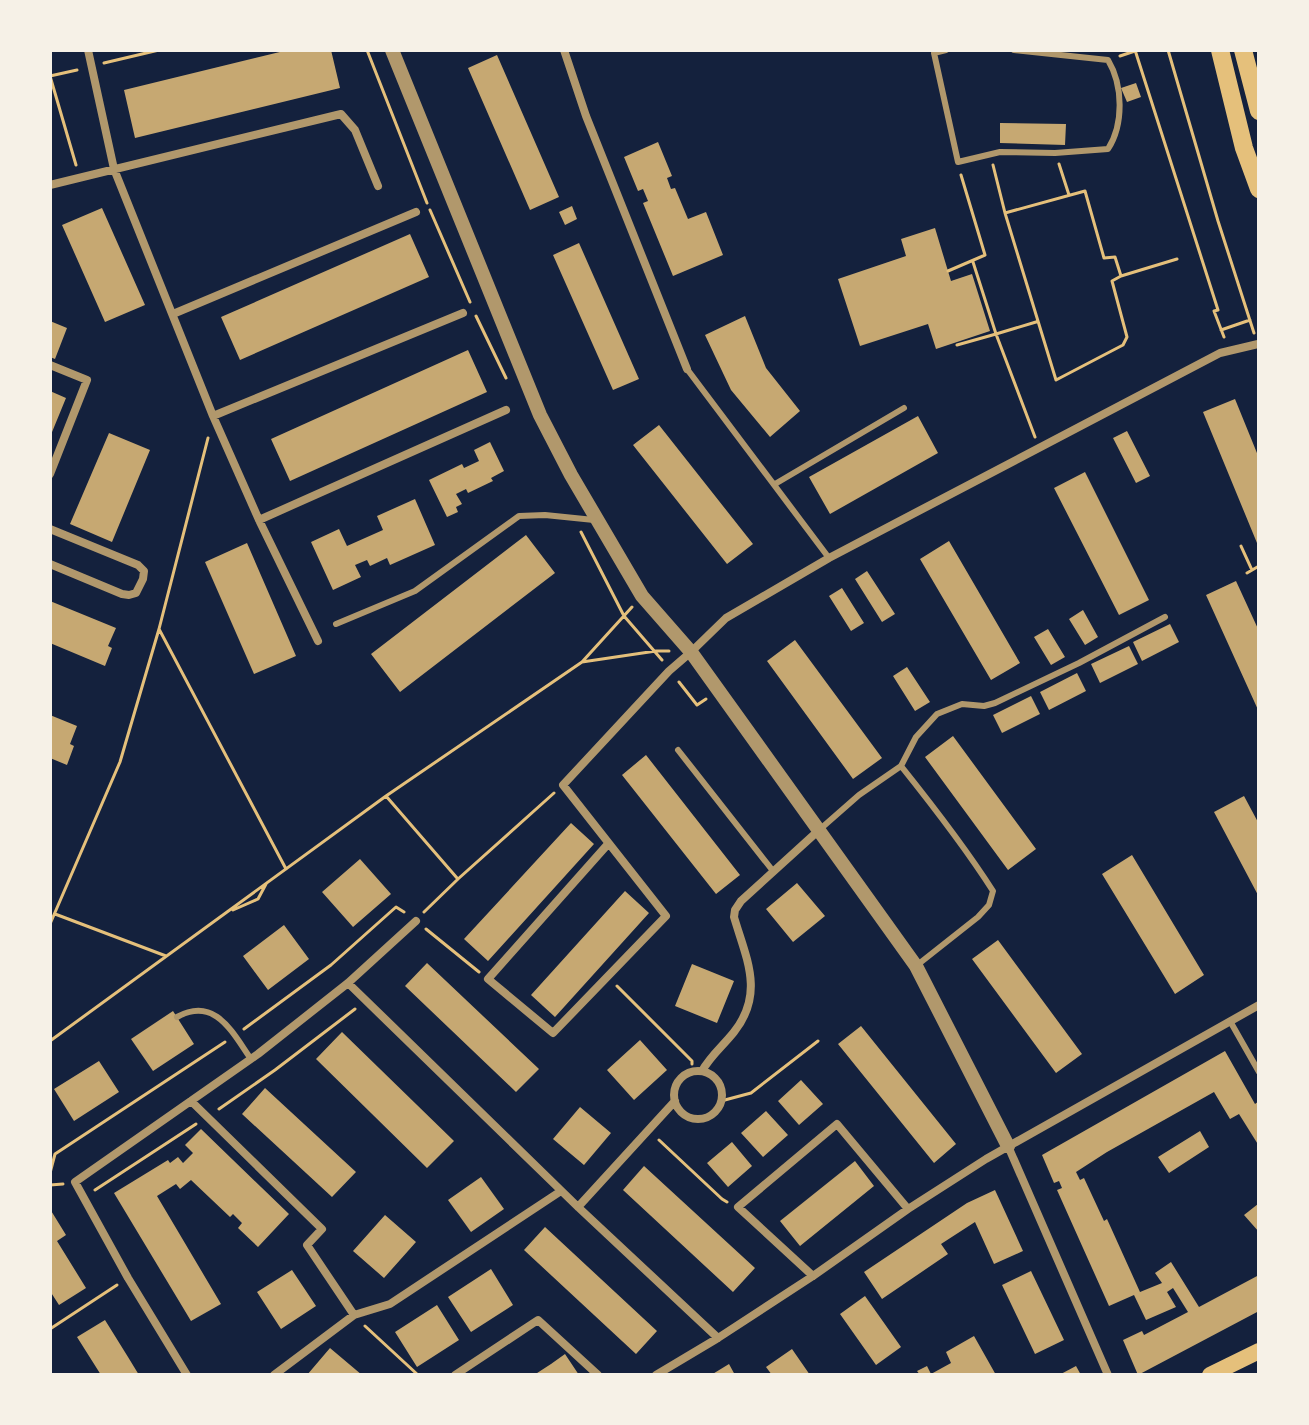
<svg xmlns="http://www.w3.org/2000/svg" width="1309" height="1425" font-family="Mulish,sans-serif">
  <rect width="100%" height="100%" fill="#14213d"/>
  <!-- building -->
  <path fill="#c6a872" d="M288,50H331L340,88L135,138L124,90Z
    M497,55L559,197L530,210L468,68Z
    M1136,83L1141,97L1127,102L1121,88Z
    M1000,123L1066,124L1065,145L1000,143Z
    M658,142L672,176L667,178L671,189L675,188L688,219L706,212L723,255L673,276L643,203L648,201L643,189L638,191L624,157Z
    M572,206L577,219L565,225L559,212Z
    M102,208L145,305L105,322L62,225Z
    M935,228L951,281L972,274L990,331L936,349L928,324L860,346L838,279L906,256L901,239Z
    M410,234L429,277L240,360L221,317Z
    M579,243L639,379L613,390L553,255Z
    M745,316L766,368L800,411L770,437L731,390L705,335Z
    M50,321L67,328L55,359L50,357Z
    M468,350L487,392L290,481L271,439Z
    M50,391L66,398L50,437Z
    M1235,399L1259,458V542L1257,543L1203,412Z
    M918,416L938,453L830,514L809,477Z
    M659,425L753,544L727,564L633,445Z
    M1127,431L1150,476L1136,483L1113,438Z
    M109,433L150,450L112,542L70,524Z
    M490,442L504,471L491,478L493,481L468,493L466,489L456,494L462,504L456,507L458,512L447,517L429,480L462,464L464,468L479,461L474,450Z
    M1085,472L1149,600L1119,615L1054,488Z
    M415,499L435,545L390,565L387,558L370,566L367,560L355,565L361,577L333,590L311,542L339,529L347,546L383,530L377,516Z
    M526,535L555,573L400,692L371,654Z
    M949,541L1020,663L991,680L920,559Z
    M247,543L296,656L254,674L205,562Z
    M867,571L895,614L882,622L855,579Z
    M1236,581L1259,631V712L1206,595Z
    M842,588L864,623L851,631L829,596Z
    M50,601L116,628L108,646L112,648L105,666L50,643Z
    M1083,610L1098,637L1085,645L1069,619Z
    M1170,624L1179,642L1142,661L1133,642Z
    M1048,629L1065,657L1051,665L1034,637Z
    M795,640L882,758L853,779L767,661Z
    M1129,646L1138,664L1100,683L1091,664Z
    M907,667L930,702L915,711L893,676Z
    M1077,673L1086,691L1049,710L1040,692Z
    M1031,696L1040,714L1002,733L993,715Z
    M50,715L77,726L70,744L74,746L67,765L50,758Z
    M953,736L1036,849L1008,870L925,757Z
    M646,755L740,875L716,894L622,775Z
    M1244,796L1259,824V897L1214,812Z
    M571,823L594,844L488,961L464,939Z
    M1132,855L1204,975L1175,994L1102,874Z
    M360,859L391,894L353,927L322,892Z
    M797,883L825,916L793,942L766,909Z
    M625,891L649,913L555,1017L531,995Z
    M284,925L309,959L268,990L243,956Z
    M998,940L1082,1054L1056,1073L972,959Z
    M427,963L539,1069L516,1092L405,986Z
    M692,964L734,981L717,1023L675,1006Z
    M173,1011L194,1044L153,1071L131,1039Z
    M861,1026L956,1144L934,1163L838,1044Z
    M342,1032L454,1141L427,1168L316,1059Z
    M640,1040L667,1070L634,1100L607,1070Z
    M1225,1051L1255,1104L1259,1101V1146L1239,1114L1230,1119L1214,1092L1107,1152L1076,1172L1080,1180L1084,1178L1104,1221L1107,1219L1140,1292L1162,1283L1155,1273L1171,1262L1199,1307L1259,1275V1311L1138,1375L1123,1340L1142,1331L1144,1335L1188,1312L1173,1288L1167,1292L1176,1307L1146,1320L1134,1295L1109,1306L1057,1190L1062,1188L1059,1181L1054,1183L1042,1155Z
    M99,1061L119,1092L74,1121L54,1089Z
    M801,1080L823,1104L799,1125L778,1101Z
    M265,1088L356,1172L332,1197L242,1114Z
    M580,1107L611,1133L584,1165L553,1139Z
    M766,1111L788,1135L763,1157L741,1133Z
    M201,1129L289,1214L258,1247L238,1228L242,1223L233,1214L230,1217L191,1180L180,1189L176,1184L157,1196L221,1304L191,1321L114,1193L168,1160L170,1163L178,1157L183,1163L193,1153L185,1145Z
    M1200,1131L1209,1147L1169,1173L1158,1157Z
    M732,1142L752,1166L728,1187L707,1163Z
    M855,1161L874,1186L800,1246L780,1221Z
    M644,1166L755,1268L733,1292L623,1190Z
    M481,1177L504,1209L471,1232L448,1200Z
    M995,1190L1023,1251L994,1264L975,1222L941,1244L948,1254L882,1299L864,1272L967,1203Z
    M1258,1204L1259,1205V1232L1244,1215Z
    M50,1209L66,1235L57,1241L86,1288L59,1305L50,1291Z
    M385,1215L416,1242L384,1278L353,1251Z
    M545,1227L657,1331L636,1354L524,1250Z
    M491,1269L513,1305L471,1332L448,1297Z
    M292,1270L316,1306L281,1329L257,1292Z
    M1031,1271L1064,1340L1035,1354L1002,1285Z
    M865,1296L901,1347L876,1365L840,1314Z
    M437,1305L459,1340L417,1367L395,1332Z
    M105,1320L128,1357L139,1375H101L77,1337Z
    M974,1336L996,1375H920L917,1371L927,1366L931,1374L951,1363L946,1352Z
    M330,1348L362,1375H307Z
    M792,1349L810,1375H772L766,1367Z
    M565,1354L579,1375H534L551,1364Z
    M729,1364L735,1375H711Z
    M1076,1366L1081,1375H1059Z"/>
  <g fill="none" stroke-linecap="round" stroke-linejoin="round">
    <!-- path -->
    <path stroke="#e5c07b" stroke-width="3" d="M367,50L427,203
      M1135,50L1218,310L1214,311L1224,337
      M1168,50L1218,221L1254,333
      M1120,56L1135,51
      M104,63L159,50
      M50,76L77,70
      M50,76L76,165
      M1059,164L1069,195
      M993,165L1005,213L1056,380L1123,345L1127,337L1112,281L1121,276L1177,259
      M430,210L470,302
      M1005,213L1085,191L1104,258L1115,257L1121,276
      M948,271L985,255L961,175
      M476,316L506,378
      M1221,330L1250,320
      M957,345L996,334L973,262
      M1035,437L996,334L1036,322
      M581,532L624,616L662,660
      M1241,546L1252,570
      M1247,573L1259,566
      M159,629L286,869
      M582,662L656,651H669
      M679,682L697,705L706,699
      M386,796L457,878
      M233,910L258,899L266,884
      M424,912L458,879L554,793
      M55,914L166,956
      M50,924L120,762L159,629L208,438
      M426,929L479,972
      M617,986L692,1061V1064
      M244,1029L331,965L396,907L404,912
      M50,1041L386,796L582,662L632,607
      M721,1101L751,1093L818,1041
      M219,1109L275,1070L355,1009
      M659,1140L722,1199L727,1202
      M50,1173L55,1154L225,1042
      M50,1185L63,1184
      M95,1190L196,1124
      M365,1326L418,1375
      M50,1329L117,1285"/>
    <!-- service -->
    <path stroke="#b1986c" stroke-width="6" d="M946,50L934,53L958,162L1000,152L1055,153L1108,149C1124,124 1123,85 1108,60L1014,50
      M687,369L829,558
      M775,484L904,408
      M336,624L415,591L519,516L545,515L594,520
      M678,750L773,871
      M901,766C933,806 965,847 993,891L989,905L978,917L916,966
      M818,831L859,795L901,766L916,737L937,714L962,704L984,706L995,703L1079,663L1165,617
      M177,1017C215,996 232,1032 251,1059
      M1230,1021L1259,1072"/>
    <!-- minor -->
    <path stroke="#b1986c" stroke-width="8" d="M88,50L114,169L213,416L259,520L318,641
      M564,50L586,116L687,369
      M50,185L341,114L355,130L378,186
      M173,314L416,212
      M50,365L87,380L50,474
      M213,416L463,313
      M259,520L506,410
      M50,529L138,565L144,571L143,579L136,593L129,595L122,594L50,564
      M608,844L488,979L553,1033L666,916L563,785L669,671L691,652L726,618L829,558L1220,353L1258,344
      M348,983L578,1207L718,1338
      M702,1071C711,1055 723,1046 734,1032C765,993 746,958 734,917L735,910L741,901L818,831
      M674 1095a24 24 0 1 1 48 0a24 24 0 1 1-48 0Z
      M191,1101L322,1229L307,1245L354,1315
      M1008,1146L1108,1375
      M578,1207L675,1101
      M813,1276L738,1207L837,1124L908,1209
      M187,1375L128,1278L75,1182L258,1054L348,983L416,921
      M274,1375L354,1315L390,1304L561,1191
      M455,1375L538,1320L598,1375
      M656,1375L718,1338L813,1276L908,1209L986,1159L1259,1005"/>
    <!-- tertiary -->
    <path stroke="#b1986c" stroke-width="14" d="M392,50L540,415L571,475L642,596L691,652L916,966L1008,1146"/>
    <!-- secondary -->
    <path stroke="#e5c07b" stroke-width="16" d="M1210,1375L1259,1351"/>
    <!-- trunk -->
    <path stroke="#e5c07b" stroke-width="18" d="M1220,50L1244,148L1259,189
      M1243,50L1259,111"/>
  </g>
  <!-- border -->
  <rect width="1309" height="1425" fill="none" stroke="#f6f1e7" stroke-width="104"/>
</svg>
